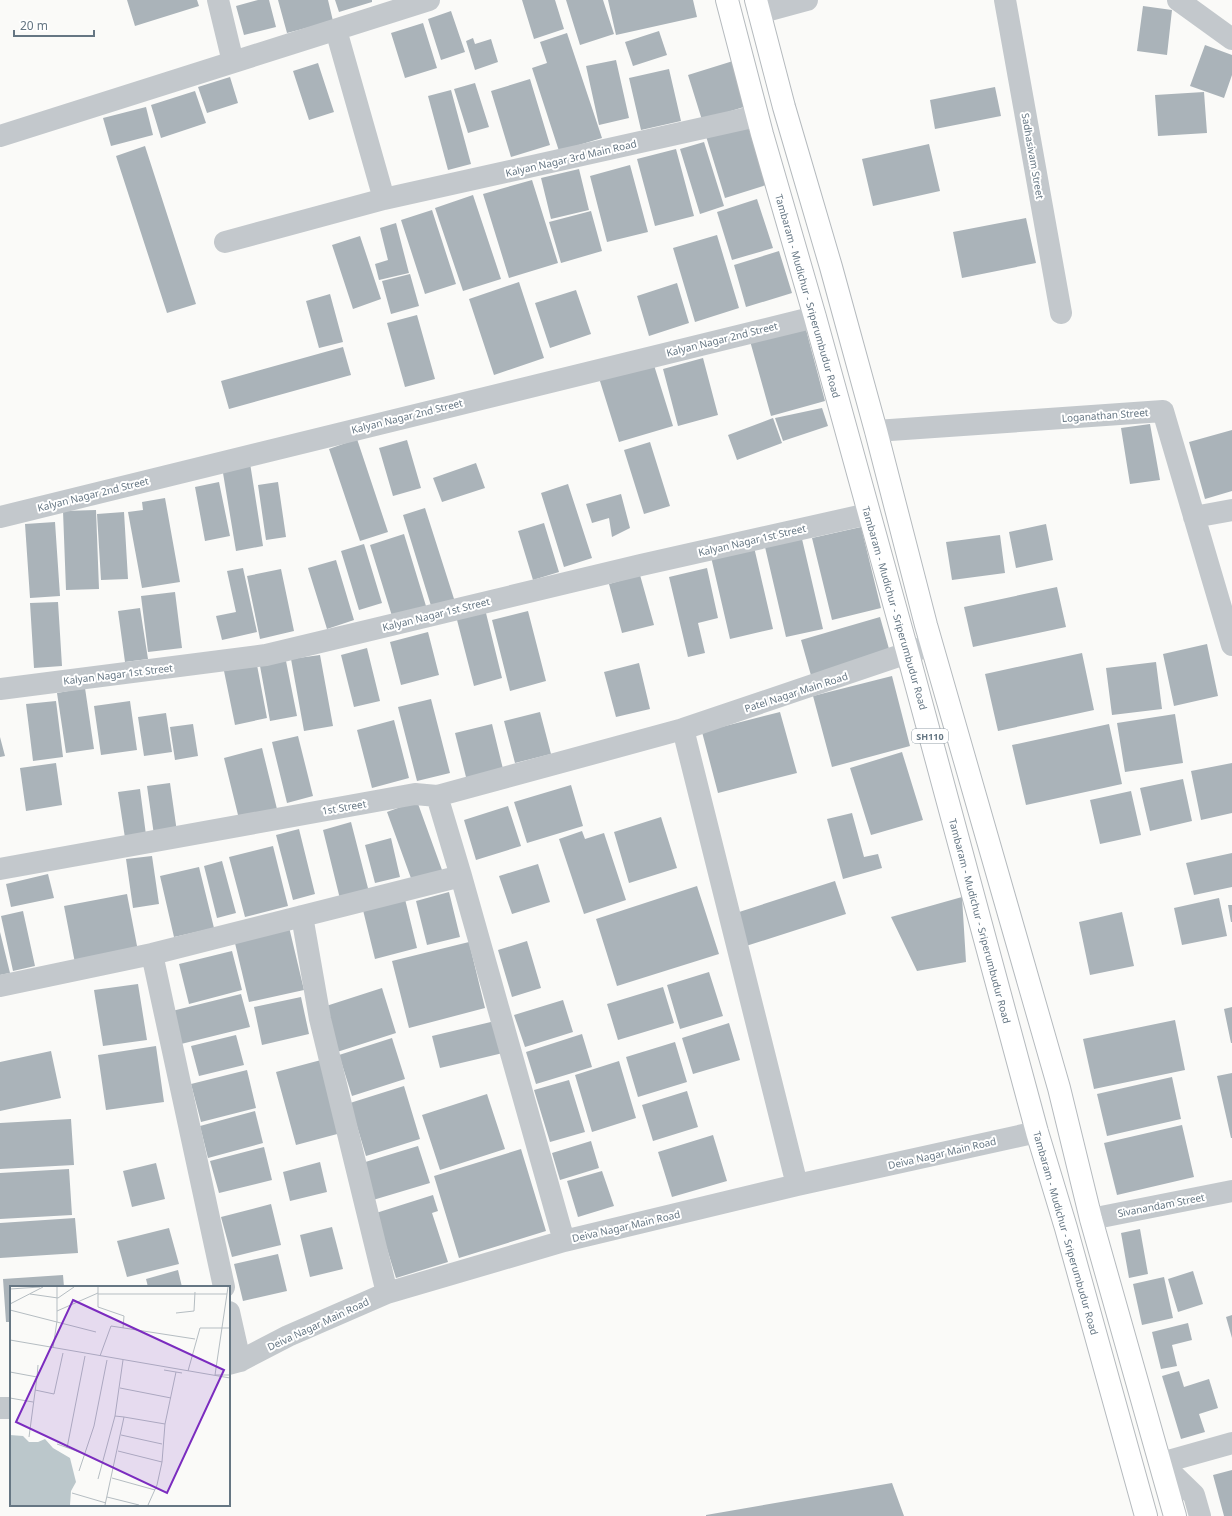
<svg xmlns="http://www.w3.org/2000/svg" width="1232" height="1516" font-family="'Noto Sans',sans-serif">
  <rect width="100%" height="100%" fill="#fafaf8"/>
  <!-- building -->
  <path fill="#aab3b9" d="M127,0H197L199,6L135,26Z
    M258,0H269L276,27L244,35L236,6Z
    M278,0H328L333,21L287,33Z
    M335,0H372V2L339,12Z
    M522,0H555L564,29L534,39Z
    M566,0H603L614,34L580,45Z
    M608,0H693L697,17L616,35Z
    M1143,6L1172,10L1167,55L1137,51Z
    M451,11L465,52L441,60L428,19Z
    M423,23L437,68L405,78L391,33Z
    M659,31L667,55L633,66L625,42Z
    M567,33L602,138L559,151L532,68L547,63L540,42Z
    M473,38L475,44L491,39L498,62L475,70L466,41Z
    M1205,45L1232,55V75L1224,98L1190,86Z
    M616,60L629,118L599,125L586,66Z
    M733,61L747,106L702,120L688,75Z
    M318,63L334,112L309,120L293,71Z
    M669,69L681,121L641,130L629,78Z
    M230,77L238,103L207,113L198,87Z
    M530,79L550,145L511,157L491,91Z
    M475,83L489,127L468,133L454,89Z
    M995,87L1001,116L935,129L930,100Z
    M451,90L471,164L448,170L428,96Z
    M195,91L206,123L161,138L151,105Z
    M1204,92L1207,133L1158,136L1155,95Z
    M146,107L153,135L111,146L103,118Z
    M746,120L766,185L725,198L705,133Z
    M704,142L724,206L700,214L680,149Z
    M929,144L940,191L873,206L862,159Z
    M145,146L196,304L167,313L116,156Z
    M676,149L694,216L655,226L637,159Z
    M630,165L648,232L607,242L590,176Z
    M579,169L589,210L551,219L541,178Z
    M532,180L558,263L509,278L483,194Z
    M473,195L501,279L463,291L435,208Z
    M757,199L773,248L732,260L717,212Z
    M432,210L456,284L425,294L401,220Z
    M591,211L602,251L561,263L549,222Z
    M1026,218L1036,263L962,278L953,232Z
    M396,223L409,273L379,280L375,264L388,260L380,228Z
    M717,235L739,308L695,322L673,248Z
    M360,236L381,299L353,309L332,245Z
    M779,251L792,293L746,307L734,265Z
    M410,274L419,306L391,314L382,281Z
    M519,282L544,358L494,375L469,299Z
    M677,283L689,323L649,336L637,296Z
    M576,290L591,334L550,348L535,303Z
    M330,294L343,342L319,348L306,301Z
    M417,315L435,379L405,387L387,323Z
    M805,326L825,401L771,416L750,341Z
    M343,347L351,375L229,409L221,381Z
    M703,358L718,415L678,426L663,369Z
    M653,362L673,426L619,442L599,378Z
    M822,408L828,426L783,441L775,418Z
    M773,418L782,443L737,460L728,435Z
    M1150,424L1160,480L1130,484L1121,428Z
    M1232,430V491L1205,499L1189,442Z
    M357,439L388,532L360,541L329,449Z
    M407,440L421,488L393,496L379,448Z
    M650,442L670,506L644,514L624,450Z
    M250,463L263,546L236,551L222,467Z
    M476,463L485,488L442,502L433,478Z
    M219,482L230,536L205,541L195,487Z
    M278,482L286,537L266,540L258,485Z
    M568,484L592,558L564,567L541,493Z
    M621,494L630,528L612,537L609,518L592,523L586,504Z
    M165,498L180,582L142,588L128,512L143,510L142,502Z
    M425,508L455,602L432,609L403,515Z
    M96,510L99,589L66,590L63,511Z
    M124,512L128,579L101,580L97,514Z
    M55,522L60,596L30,598L25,524Z
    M544,523L559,572L533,580L518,531Z
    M1046,524L1053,560L1016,568L1009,532Z
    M861,527L881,608L832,620L812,538Z
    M404,534L426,606L392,616L370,545Z
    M1000,535L1005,573L952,580L946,542Z
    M802,539L823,629L786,637L765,547Z
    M364,544L382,603L359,610L341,551Z
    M754,547L773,629L730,639L711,557Z
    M336,560L354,620L327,629L308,568Z
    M243,568L257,632L222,640L216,616L236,612L227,571Z
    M707,568L718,618L698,623L705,653L688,657L669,577Z
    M281,569L294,631L260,639L247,576Z
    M640,575L654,625L622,633L609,584Z
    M1057,587L1066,627L973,647L964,607Z
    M175,592L182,648L148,652L141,596Z
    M58,602L62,666L34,668L30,603Z
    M140,608L148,659L125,662L118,611Z
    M485,609L502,678L474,686L456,616Z
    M528,611L546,681L510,691L492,620Z
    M880,617L891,656L812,679L801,640Z
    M428,632L439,675L401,685L390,642Z
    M1207,644L1218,696L1174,706L1163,654Z
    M367,648L380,701L354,707L341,655Z
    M1082,653L1094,710L998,731L985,674Z
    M320,655L333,726L304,731L291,659Z
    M286,661L297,716L270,721L260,666Z
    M1156,662L1162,709L1112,715L1106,668Z
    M639,663L650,709L616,717L604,672Z
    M257,665L267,718L235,725L224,671Z
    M892,676L910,746L832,767L813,696Z
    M85,688L94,749L66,753L57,693Z
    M431,699L450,773L417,781L398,707Z
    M56,701L63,757L33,761L26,704Z
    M130,701L137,750L101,755L94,706Z
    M540,712L551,754L515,763L504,721Z
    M780,712L797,773L718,793L702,732Z
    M166,713L172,752L144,756L138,717Z
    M1175,714L1183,763L1125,772L1117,723Z
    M394,720L409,778L372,788L357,730Z
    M193,724L198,756L175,760L170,727Z
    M492,724L504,773L467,781L455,733Z
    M1109,724L1122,784L1026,805L1012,745Z
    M298,736L313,796L287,803L272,742Z
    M0,737L5,756L0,757Z
    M262,748L277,809L239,819L224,758Z
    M902,752L923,820L871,835L850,768Z
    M56,763L62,805L26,811L20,768Z
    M1232,763V813L1201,820L1191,771Z
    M1183,779L1192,821L1150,831L1140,788Z
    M170,783L177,832L154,835L147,786Z
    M571,785L583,826L527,843L514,802Z
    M140,789L146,835L125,838L118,792Z
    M1131,791L1141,835L1100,844L1090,800Z
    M417,801L442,870L412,881L387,812Z
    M508,806L521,846L476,860L464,820Z
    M852,813L864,857L878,854L882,868L843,879L827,819Z
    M661,817L677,868L629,883L614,832Z
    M351,822L370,896L341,903L323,830Z
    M299,829L315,894L293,900L276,835Z
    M582,831L585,839L604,833L626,900L584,914L559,839Z
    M391,838L400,877L375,883L365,845Z
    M273,846L288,906L245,917L229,857Z
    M1232,853V887L1194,895L1186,863Z
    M152,856L159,904L133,908L126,859Z
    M222,861L236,913L217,918L204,866Z
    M538,864L550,902L512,914L499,876Z
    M199,867L214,928L174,937L160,876Z
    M48,874L54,898L11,907L6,884Z
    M835,881L846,914L746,946L736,913Z
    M697,886L719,954L617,986L596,919Z
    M449,892L460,937L427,945L416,901Z
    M127,894L138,951L75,963L64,906Z
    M404,895L417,948L375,959L362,906Z
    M962,897L966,962L917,971L891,917Z
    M1219,898L1227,936L1182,945L1174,908Z
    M1228,905H1232V922H1231Z
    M23,911L35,966L13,971L1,916Z
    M1122,912L1134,966L1090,975L1079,922Z
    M289,927L304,990L249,1002L234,939Z
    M0,932L10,973L0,975Z
    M527,941L541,988L512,997L498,950Z
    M469,942L485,1008L409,1028L392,961Z
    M232,951L242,990L189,1004L179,964Z
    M709,972L723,1016L680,1029L667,985Z
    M138,984L147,1040L103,1046L94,990Z
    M663,987L674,1023L618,1040L607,1004Z
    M382,988L396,1033L337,1052L323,1007Z
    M241,994L250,1027L181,1044L172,1011Z
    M301,997L309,1034L262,1045L254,1007Z
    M563,1000L573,1032L525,1047L514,1015Z
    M1232,1007V1043H1231L1224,1009Z
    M1175,1020L1185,1070L1094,1089L1083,1039Z
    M495,1021L503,1053L440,1068L432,1036Z
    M729,1023L740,1060L693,1074L682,1038Z
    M582,1034L592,1067L536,1084L526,1052Z
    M236,1035L244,1065L199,1076L191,1046Z
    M392,1038L405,1079L352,1096L339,1055Z
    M675,1042L687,1082L638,1097L626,1057Z
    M156,1046L164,1102L106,1110L98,1055Z
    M51,1051L61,1098L0,1111V1062Z
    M321,1060L341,1133L296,1145L276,1072Z
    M619,1061L636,1118L592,1132L575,1075Z
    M247,1070L256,1108L201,1122L191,1084Z
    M1232,1073V1138H1231L1217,1076Z
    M1172,1077L1181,1119L1107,1136L1097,1094Z
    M569,1080L585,1132L550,1142L534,1090Z
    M404,1086L420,1139L366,1156L350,1103Z
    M687,1091L698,1127L653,1141L642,1105Z
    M487,1094L505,1149L440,1170L422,1115Z
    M255,1111L263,1143L208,1158L200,1126Z
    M71,1119L74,1165L0,1169V1123Z
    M1182,1125L1194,1177L1117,1195L1104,1143Z
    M713,1135L727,1181L672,1197L658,1152Z
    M591,1141L599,1168L560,1180L552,1153Z
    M418,1146L430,1183L373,1200L362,1163Z
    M264,1147L272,1180L219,1193L210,1161Z
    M521,1149L546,1231L459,1258L434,1176Z
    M320,1162L327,1192L290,1201L283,1172Z
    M156,1163L165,1199L132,1207L123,1171Z
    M69,1169L72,1215L0,1219V1173Z
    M602,1171L614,1206L578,1217L567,1181Z
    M433,1195L438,1211L432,1213L448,1262L396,1278L376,1213Z
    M271,1204L281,1245L232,1257L221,1217Z
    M75,1218L78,1253L0,1258V1223Z
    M332,1227L343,1269L310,1277L300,1235Z
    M169,1228L179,1264L127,1277L117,1241Z
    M1140,1229L1148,1274L1129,1278L1121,1233Z
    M278,1254L287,1291L243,1301L234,1264Z
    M178,1270L182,1287H148L146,1279Z
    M1193,1271L1203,1304L1178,1312L1168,1279Z
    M63,1275L64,1287H11V1322H6L3,1279Z
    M1164,1277L1173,1318L1142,1325L1133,1284Z
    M1232,1315V1338L1226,1317Z
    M1188,1323L1192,1340L1172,1345L1177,1366L1161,1369L1152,1332Z
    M1179,1371L1184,1387L1209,1379L1218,1408L1199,1414L1205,1432L1181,1439L1162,1376Z
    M1232,1470V1516H1224L1213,1475Z
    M892,1483L904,1516H706V1515Z"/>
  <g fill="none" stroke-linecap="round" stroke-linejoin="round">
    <!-- major casing -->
    <g stroke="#b5babe" stroke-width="24">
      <path id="major" d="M727,0L762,134L815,317L908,654L1037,1132L1066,1228L1146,1516
        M756,0L784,107L831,267L876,431L926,625L1059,1088L1091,1219L1175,1516"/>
    </g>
    <!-- minor -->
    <path stroke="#c3c8cc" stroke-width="22" d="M218,0L233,62
      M1005,0L1061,313
      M1178,0L1232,39
      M759,13L807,0
      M336,30L384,199
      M0,136L429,0
      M225,242L384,199L757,116
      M876,431L1163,411L1232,645
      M0,517L815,317
      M1194,517L1232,510
      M0,689L266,655L641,565L868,514
      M683,729L797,1185
      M0,869L415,794L437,796L683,729L931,645
      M461,876L564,1241
      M302,916L320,1019L387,1293
      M152,954L224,1287
      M0,986L152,954L461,876L437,796
      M1091,1219L1232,1191
      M229,1312L240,1361
      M229,1364L240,1361L288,1336L387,1293L564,1241L797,1185L1037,1132
      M0,1408H11
      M1161,1463L1232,1443
      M1161,1463L1194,1495L1200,1516"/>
    <!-- major -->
    <use href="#major" stroke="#fff" stroke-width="22"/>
  </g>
  <g text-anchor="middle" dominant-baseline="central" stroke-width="4" stroke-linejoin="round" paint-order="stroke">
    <!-- shield labels -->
    <rect fill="#fff" stroke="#939fa8" stroke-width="1" x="912" y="729" width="36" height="14" rx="3"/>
    <g font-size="9" font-weight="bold" fill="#657683">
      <text x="930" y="736">SH110</text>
    </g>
    <!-- street labels -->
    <g font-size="10" fill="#657683" stroke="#fff">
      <text transform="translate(1033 156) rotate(80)">Sadhasivam Street</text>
      <text transform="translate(571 158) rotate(-13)">Kalyan Nagar 3rd Main Road</text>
      <text transform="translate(808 296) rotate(74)">Tambaram - Mudichur - Sriperumbudur Road</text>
      <text transform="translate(722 339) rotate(-14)">Kalyan Nagar 2nd Street</text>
      <text transform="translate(1105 415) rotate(-4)">Loganathan Street</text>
      <text transform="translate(407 416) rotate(-14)">Kalyan Nagar 2nd Street</text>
      <text transform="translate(93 494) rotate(-14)">Kalyan Nagar 2nd Street</text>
      <text transform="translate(752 540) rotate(-13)">Kalyan Nagar 1st Street</text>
      <text transform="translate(895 608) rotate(74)">Tambaram - Mudichur - Sriperumbudur Road</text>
      <text transform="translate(436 614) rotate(-14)">Kalyan Nagar 1st Street</text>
      <text transform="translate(118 674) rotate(-7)">Kalyan Nagar 1st Street</text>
      <text transform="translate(796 692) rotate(-18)">Patel Nagar Main Road</text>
      <text transform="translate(344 807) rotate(-10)">1st Street</text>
      <text transform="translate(980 921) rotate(75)">Tambaram - Mudichur - Sriperumbudur Road</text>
      <text transform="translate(942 1153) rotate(-13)">Deiva Nagar Main Road</text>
      <text transform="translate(1161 1205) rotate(-11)">Sivanandam Street</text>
      <text transform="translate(626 1226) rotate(-13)">Deiva Nagar Main Road</text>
      <text transform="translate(1066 1233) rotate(74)">Tambaram - Mudichur - Sriperumbudur Road</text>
      <text transform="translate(318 1324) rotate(-25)">Deiva Nagar Main Road</text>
    </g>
  </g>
  <!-- overview -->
  <g transform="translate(10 1286)">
    <rect width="220" height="220" fill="#fafaf8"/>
    <path d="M0,149L13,150L19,156H28L35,153L43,162L60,172L66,196L61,205L60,219H0Z" fill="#bbc7cb"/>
    <path fill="none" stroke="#b5bdc2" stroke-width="1" d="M88,1V21L114,30L113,42M218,1L205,89H220M0,3L30,1M20,8L48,12L64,1M88,8H217M0,18L33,1M0,24L86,46M47,25L88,7M166,27L184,25L185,6M0,54L220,92M43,62L47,35V1M90,70L101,40L185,53M154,84L172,87M178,85L190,42H220M0,86L27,91L19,151M27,91L28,79M110,102L161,112M25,104L44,108L53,67M0,112L23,116M114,131L155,138M111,149L152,158M47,158L75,168M57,162L75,70M108,165L152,176M69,185L84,140L97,74M102,192L145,204M88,193L105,130L113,74M62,207L96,217M97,211L129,219M95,219L114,131L105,130M138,219L147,199L152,176L155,138L166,86"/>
    <path fill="#7b2cbf" fill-opacity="0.15" stroke="#7b2cbf" stroke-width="2" d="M63,14L214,84L157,207L6,136Z"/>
    <rect width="220" height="220" fill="none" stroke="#657683" stroke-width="2"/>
  </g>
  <!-- scale -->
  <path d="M14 30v6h80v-6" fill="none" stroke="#657683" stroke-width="2"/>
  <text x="20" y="30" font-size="12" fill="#657683" stroke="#ffffff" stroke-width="3" paint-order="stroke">20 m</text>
</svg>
